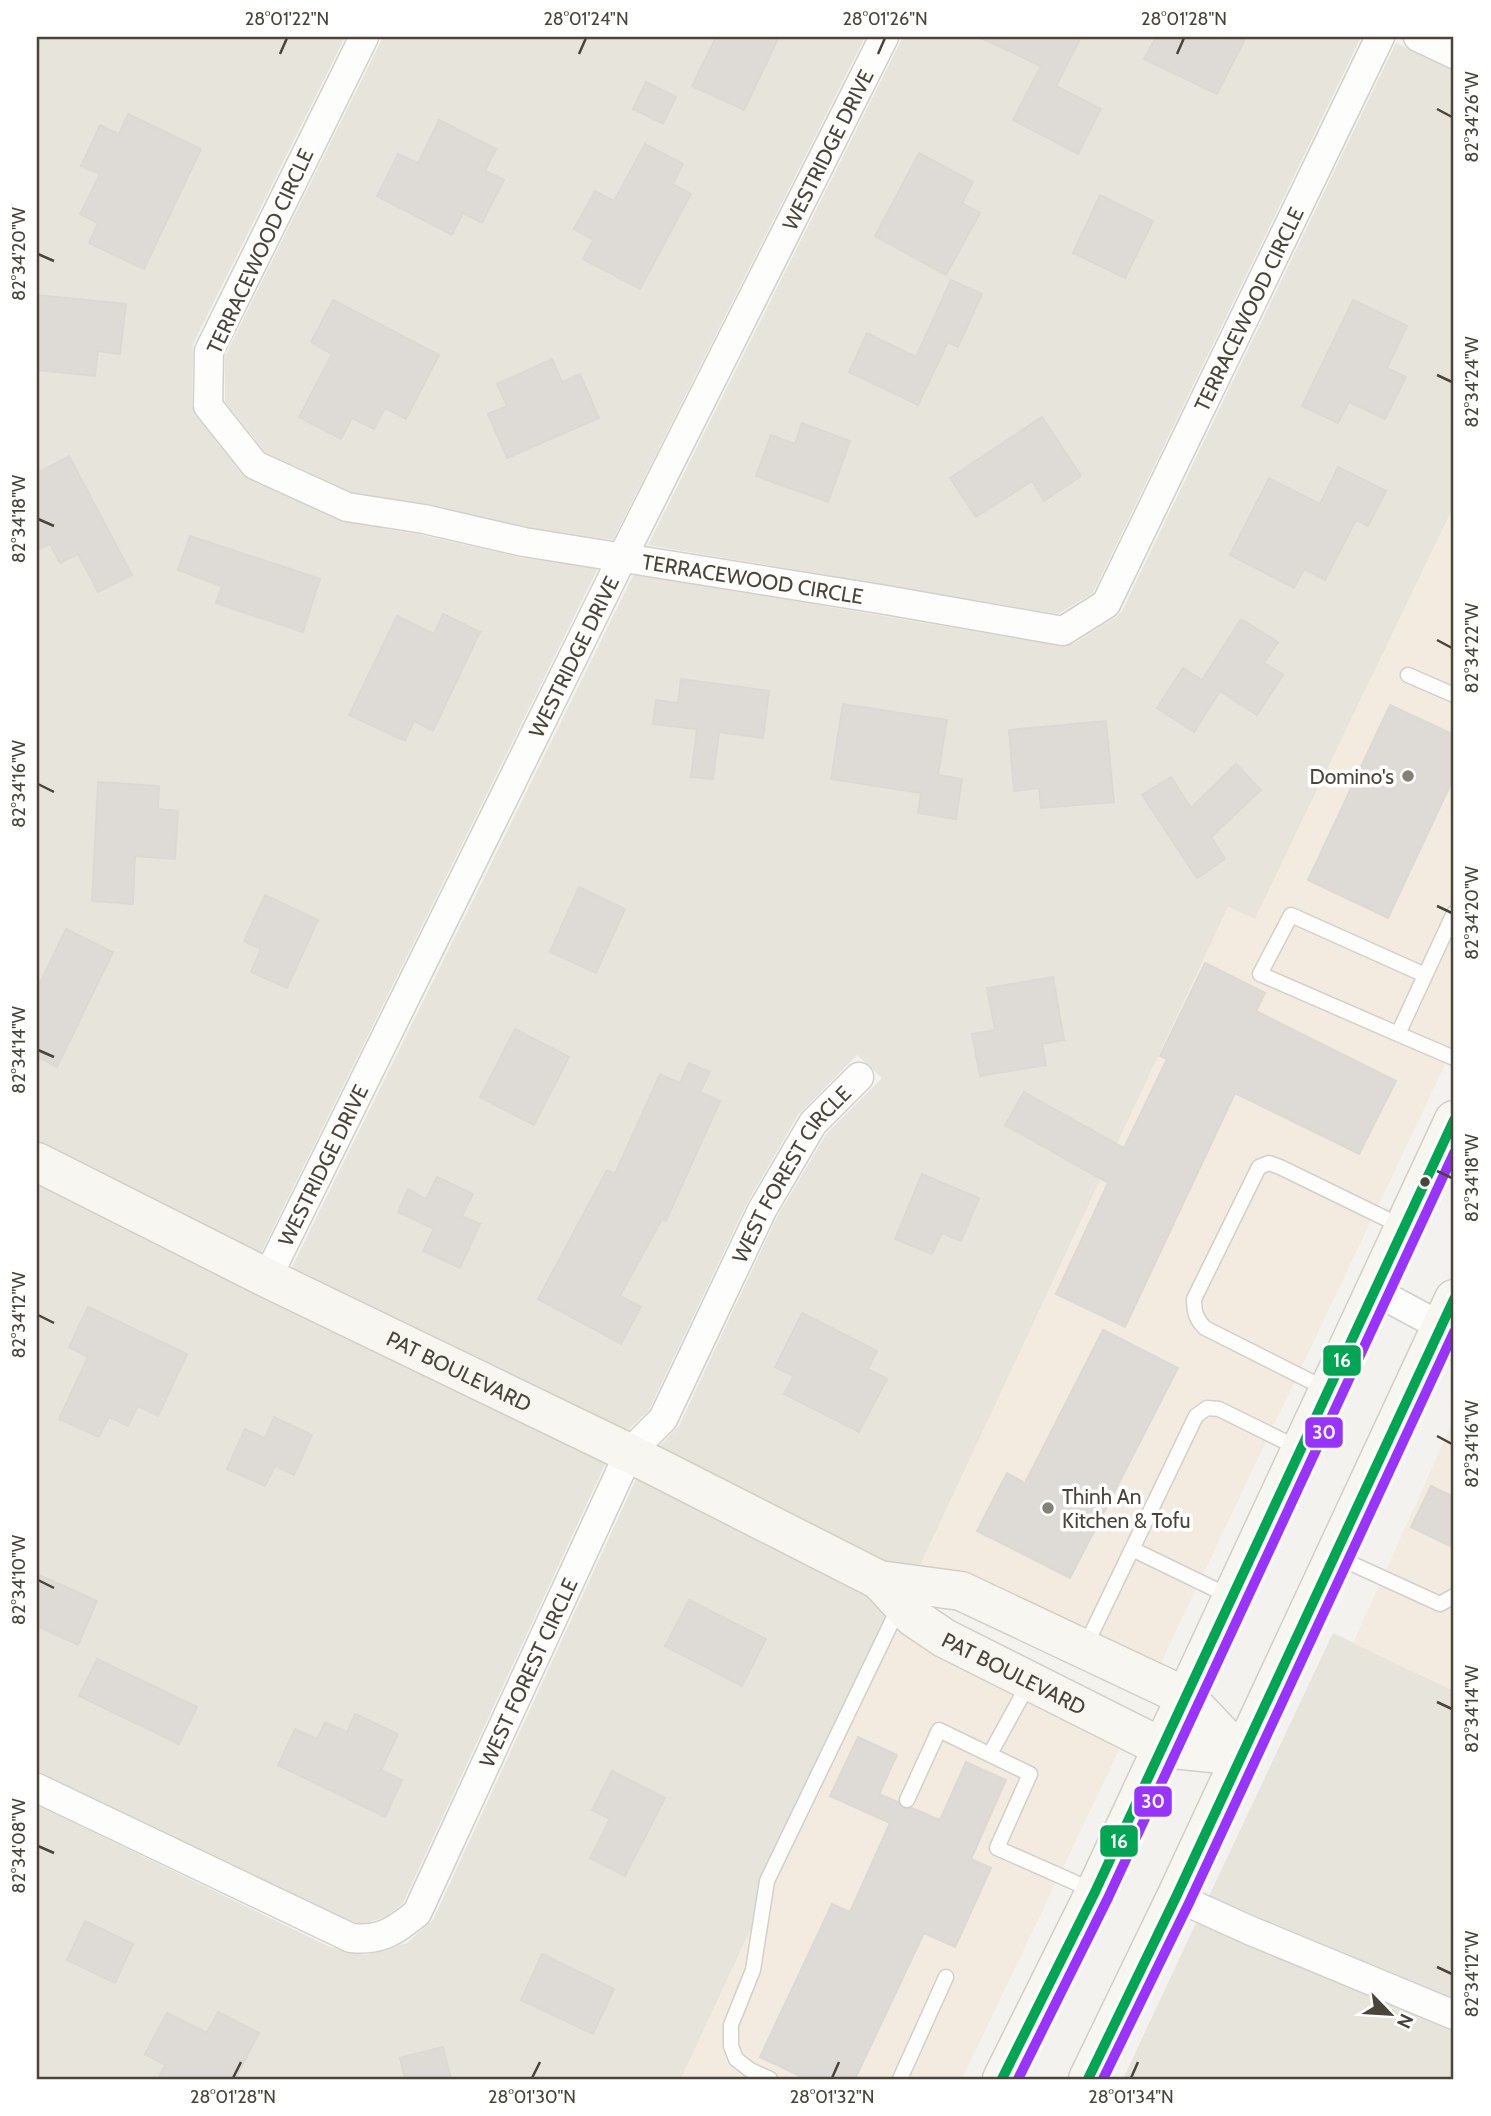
<svg xmlns="http://www.w3.org/2000/svg" width="1491" height="2116" font-family="Cabin,sans-serif">
  <rect width="100%" height="100%" fill="#f4f2ee"/>
  <!-- residential -->
  <path fill="#e7e4dc" d="M37,37H345L193,344L192,405L195,415L242,474L249,479L346,522L422,535L523,558L598,568L259,1257L37,1145Z
    M383,37H865L613,540L526,527L426,504L351,492L266,453L225,402V356Z
    M903,37H1361L1093,593L1058,614L648,545Z
    M1396,43L1454,70V506L1255,919L1228,907L918,1570L883,1565L656,1450L679,1426L777,1217L827,1133L882,1078L857,1055L798,1115L747,1203L649,1410L624,1434L289,1273L634,574L1061,646L1073,644L1116,617L1122,611Z
    M37,1179L607,1460L403,1903L386,1917L362,1924L343,1919L37,1771Z
    M638,1475L869,1592L895,1620L681,2079H37V1805L330,1947L365,1955L407,1943L433,1920Z
    M1333,1633L1454,1691V2079H1123L1196,1923L1335,1982L1346,1954L1209,1896Z"/>
  <!-- commercial -->
  <path fill="#f3ebdf" d="M1454,506V1046L1159,1667L918,1570L1228,907L1255,919Z
    M1454,1419V1691L1353,1643Z
    M895,1620L1122,1744L962,2079H681Z"/>
  <!-- building -->
  <path fill="#dedbd6" stroke="#dcd9d4" stroke-width="2" d="M716,37H779L744,110L692,86Z
    M979,37H1081L1056,86L1101,109L1078,154L1013,120L1041,66Z
    M1156,37H1246L1217,94L1144,59Z
    M646,82L676,97L663,124L633,109Z
    M128,114L201,149L144,269L89,243L98,223L80,214L100,174L81,166L100,125L119,134Z
    M439,120L496,149L485,171L504,180L482,223L463,213L452,235L377,196L398,154L418,163Z
    M645,144L683,164L673,184L691,194L640,289L583,259L593,240L574,229L595,191L614,201Z
    M919,153L973,182L962,203L980,213L946,275L875,236Z
    M1100,195L1153,221L1125,278L1073,253Z
    M951,280L982,294L958,347L948,342L918,405L849,372L867,333L916,357Z
    M37,295L126,304L120,354L98,351L95,376L37,370Z
    M333,300L439,355L406,419L385,408L374,429L352,418L341,439L299,417L332,354L311,342Z
    M1353,300L1407,326L1387,368L1406,377L1385,419L1349,402L1338,423L1302,406Z
    M552,359L562,382L580,374L599,418L507,458L488,414L507,406L497,384Z
    M1042,417L1081,476L1044,501L1032,481L976,517L950,478Z
    M802,423L850,441L828,502L756,476L771,435L795,444Z
    M69,456L132,575L98,592L78,554L60,563L50,544L37,550V473Z
    M1338,467L1386,491L1368,526L1356,520L1325,580L1304,569L1294,588L1230,555L1269,478L1320,504Z
    M190,536L320,579L303,632L216,603L222,586L178,570Z
    M443,614L480,632L433,731L414,721L405,741L349,715L397,616L434,634Z
    M1241,619L1278,642L1264,663L1283,675L1257,715L1220,691L1194,732L1157,708L1183,668L1202,680Z
    M681,679L769,691L763,738L719,732L713,779L691,777L697,729L653,724L656,700L678,703Z
    M843,704L947,720L938,775L962,779L956,819L918,813L921,793L831,779Z
    M1390,705L1454,735V777L1388,918L1308,880Z
    M1106,721L1114,802L1041,808L1039,788L1014,791L1009,730Z
    M1236,764L1261,790L1211,837L1225,859L1197,878L1142,795L1171,777L1191,808Z
    M98,782L159,786L158,809L178,811L175,859L135,856L133,904L92,901Z
    M579,887L625,909L596,973L550,952Z
    M265,895L318,920L287,988L251,972L261,949L244,941Z
    M66,929L113,952L57,1067L37,1057V989Z
    M1205,963L1265,993L1256,1011L1396,1081L1359,1154L1235,1093L1125,1327L1056,1294L1108,1183L1005,1125L1024,1092L1124,1148L1167,1059L1160,1056Z
    M1053,977L1064,1040L1042,1044L1046,1065L980,1076L972,1034L995,1030L987,988Z
    M515,1029L569,1057L534,1125L480,1097Z
    M689,1063L710,1072L700,1092L720,1101L666,1221L662,1219L620,1296L641,1307L621,1344L538,1299L607,1170L615,1174L660,1074L680,1083Z
    M922,1174L979,1198L961,1241L942,1233L932,1254L895,1239Z
    M437,1177L473,1194L462,1216L480,1224L460,1268L423,1251L434,1229L398,1212L408,1189L426,1199Z
    M88,1307L187,1354L158,1416L138,1406L128,1426L109,1417L99,1437L59,1419L88,1357L69,1347Z
    M802,1313L877,1351L868,1369L887,1379L859,1432L784,1394L794,1376L775,1367Z
    M1103,1330L1178,1368L1070,1578L977,1531L1007,1473L1025,1483Z
    M274,1417L312,1435L294,1475L275,1466L265,1486L227,1469L245,1429L265,1438Z
    M1431,1486L1454,1497V1548L1411,1527Z
    M37,1574L97,1601L78,1645L37,1626Z
    M689,1600L766,1639L742,1686L665,1646Z
    M97,1659L197,1707L179,1744L79,1696Z
    M355,1714L398,1734L381,1770L402,1780L385,1817L278,1765L295,1729L317,1739L325,1722L347,1732Z
    M858,1737L897,1755L879,1794L898,1802L904,1809L912,1808L940,1820L966,1762L1006,1780L971,1859L991,1868L955,1947L924,1933L855,2079H806L760,2057L832,1904L850,1912L890,1823L830,1796Z
    M612,1771L665,1798L625,1876L590,1858L610,1819L592,1810Z
    M85,1921L133,1944L115,1983L67,1960Z
    M542,1954L614,1989L593,2034L521,2000Z
    M218,2012L259,2033L235,2079H158L165,2065L145,2054L167,2013L207,2033Z
    M443,2047L451,2079H405L400,2058Z"/>
  <g fill="none" stroke-linecap="round" stroke-linejoin="round">
    <!-- lane casing -->
    <g stroke="#d2d0cb" stroke-width="17">
      <path id="lane" d="M1408,675L1454,695
        M1454,913L1398,1034L1454,1058
        M1398,1034L1260,974L1291,915L1425,975
        M1328,1390L1205,1328C1196,1319 1194,1312 1194,1299L1259,1167L1269,1163L1280,1167L1403,1227
        M1132,1549L1231,1597
        M1335,1556L1440,1604L1454,1596
        M1085,1647L1196,1416L1207,1408L1219,1409L1300,1449
        M990,1754L1029,1683
        M907,1800L939,1730L1030,1774L997,1848L1094,1891
        M770,2079L750,2070L736,2059L731,2046V2025L753,1970L767,1881L900,1605
        M900,2079L946,1977"/>
    </g>
    <!-- street casing -->
    <g stroke="#d2d0cb" stroke-width="31">
      <g id="street">
        <path id="s1" d="M364,37L209,351L208,406L255,465L347,507L424,519L524,542L880,599L1063,631L1106,604L1380,37"/>
        <path d="M1418,37L1454,54"/>
        <path id="s2" d="M267,1278L623,556L884,37"/>
        <path d="M1375,1291L1442,1327L1454,1346"/>
        <path id="s3" d="M37,1788L351,1938C381,1941 395,1931 417,1913L629,1453L663,1419L762,1210L813,1123L859,1077"/>
        <path d="M1176,1897L1249,1930L1454,2015"/>
      </g>
    </g>
    <!-- secondary casing -->
    <g stroke="#d3cfc5" stroke-width="41">
      <g id="secondary">
        <path id="s4" d="M37,1162L267,1278L629,1453L879,1580L961,1591L1186,1697L1242,1756"/>
        <path id="s5" d="M879,1580L913,1617L944,1638L1163,1748L1242,1756"/>
        <path d="M1002,2079L1095,1892L1454,1120"/>
        <path d="M1088,2079L1176,1897L1454,1299"/>
      </g>
    </g>
    <!-- lane -->
    <use href="#lane" stroke="#fdfdfc" stroke-width="14"/>
    <!-- street -->
    <use href="#street" stroke="#fdfdfc" stroke-width="28"/>
    <!-- secondary -->
    <use href="#secondary" stroke="#f7f6f1" stroke-width="38"/>
    <!-- bus-1 casing -->
    <g stroke="#fff" stroke-width="16">
      <path id="bus-1" d="M1002,2079L1095,1892L1454,1120
        M1088,2079L1176,1897L1454,1299"/>
    </g>
    <!-- bus-2 casing -->
    <g stroke="#fff" stroke-width="16">
      <path id="bus-2" d="M1018,2079L1108,1898L1454,1153
        M1103,2079L1189,1903L1454,1332"/>
    </g>
    <!-- bus-1 -->
    <use href="#bus-1" stroke="#00a651" stroke-width="10"/>
    <!-- bus-2 -->
    <use href="#bus-2" stroke="#93f" stroke-width="10"/>
  </g>
  <!-- ticks -->
  <path fill="none" stroke="#4b4439" stroke-width="2.5" d="M280,54L287,38M579,54L586,38M878,54L885,38M1177,54L1184,38M1437,109L1452,117M38,254L54,261M1437,375L1452,382M38,519L54,526M1437,640L1452,648M38,784L54,792M1437,906L1452,913M38,1050L54,1057M1437,1171L1452,1178M38,1315L54,1323M1437,1436L1452,1444M38,1580L54,1588M1437,1702L1452,1709M38,1846L54,1853M1437,1967L1452,1974M233,2078L241,2062M532,2078L540,2062M832,2078L839,2062M1131,2078L1138,2062"/>
  <!-- markers -->
  <g fill="#868178" stroke="#fff" stroke-width="2.5">
    <circle cx="1408" cy="776" r="7"/>
    <circle cx="1048" cy="1508" r="7"/>
  </g>
  <circle fill="#4b4439" stroke="#fff" stroke-width="2.5" cx="1425" cy="1182" r="6"/>
  <g text-anchor="middle" dominant-baseline="central" stroke-width="7" stroke-linejoin="round" paint-order="stroke">
    <!-- street labels -->
    <g font-size="21" fill="#4b4439" stroke="#fff">
      <text stroke="none"><textPath href="#s2" startOffset="1260">WESTRIDGE DRIVE</textPath></text>
      <text transform="translate(260 251) rotate(-65)">TERRACEWOOD CIRCLE</text>
      <text stroke="none"><textPath href="#s1" startOffset="1687">TERRACEWOOD CIRCLE</textPath></text>
      <text stroke="none"><textPath href="#s1" startOffset="994">TERRACEWOOD CIRCLE</textPath></text>
      <text stroke="none"><textPath href="#s2" startOffset="693">WESTRIDGE DRIVE</textPath></text>
      <text stroke="none"><textPath href="#s2" startOffset="126">WESTRIDGE DRIVE</textPath></text>
      <text stroke="none"><textPath href="#s3" startOffset="1253">WEST FOREST CIRCLE</textPath></text>
      <text stroke="none"><textPath href="#s4" startOffset="471">PAT BOULEVARD</textPath></text>
      <text stroke="none"><textPath href="#s3" startOffset="686">WEST FOREST CIRCLE</textPath></text>
      <text stroke="none"><textPath href="#s5" startOffset="166">PAT BOULEVARD</textPath></text>
    </g>
    <!-- poi labels -->
    <g font-size="21" fill="#4b4439" stroke="#fff" text-anchor="end">
      <text x="1394" y="776">Domino's</text>
      <text x="1062" y="1496" text-anchor="start">Thinh An<tspan x="1062" dy="24">Kitchen &amp; Tofu</tspan></text>
    </g>
  </g>
  <g stroke="#fff" stroke-width="2.5">
    <rect x="1322" y="1344" width="40" height="33" rx="7" fill="#00a651"/>
    <rect x="1304" y="1416" width="40" height="33" rx="7" fill="#93f"/>
    <rect x="1133" y="1785" width="40" height="33" rx="7" fill="#93f"/>
    <rect x="1099" y="1824" width="40" height="34" rx="7" fill="#00a651"/>
  </g>
  <g font-size="19" text-anchor="middle" font-weight="bold" fill="#fff">
    <text x="1342" y="1367">16</text>
    <text x="1324" y="1439">30</text>
    <text x="1153" y="1808">30</text>
    <text x="1119" y="1848">16</text>
  </g>
  <!-- border -->
  <rect width="1491" height="2116" fill="none" stroke="#ffffff" stroke-width="77"/>
  <!-- north arrow -->
  <g transform="translate(1390 2014) rotate(115)" stroke="#ffffff" stroke-width="5" paint-order="stroke">
  <path d="M0-5L12 26L0 18L-12 26Z" fill="#4b4439"/>
  <text y="-10" font-size="19" font-weight="bold" text-anchor="middle" fill="#4b4439">N</text>
  </g>
  <rect x="38" y="38" width="1414" height="2040" fill="none" stroke="#4b4439" stroke-width="2.5"/>
  <g font-size="18" text-anchor="middle" fill="#4b4439">
    <text x="287" y="25">28°01'22"N</text>
    <text x="586" y="25">28°01'24"N</text>
    <text x="885" y="25">28°01'26"N</text>
    <text x="1184" y="25">28°01'28"N</text>
    <text transform="translate(1472 117) rotate(-90)" y="6">82°34'26"W</text>
    <text transform="translate(19 254) rotate(-90)" y="6">82°34'20"W</text>
    <text transform="translate(1472 382) rotate(-90)" y="6">82°34'24"W</text>
    <text transform="translate(19 519) rotate(-90)" y="6">82°34'18"W</text>
    <text transform="translate(1472 648) rotate(-90)" y="6">82°34'22"W</text>
    <text transform="translate(19 784) rotate(-90)" y="6">82°34'16"W</text>
    <text transform="translate(1472 913) rotate(-90)" y="6">82°34'20"W</text>
    <text transform="translate(19 1050) rotate(-90)" y="6">82°34'14"W</text>
    <text transform="translate(1472 1178) rotate(-90)" y="6">82°34'18"W</text>
    <text transform="translate(19 1315) rotate(-90)" y="6">82°34'12"W</text>
    <text transform="translate(1472 1444) rotate(-90)" y="6">82°34'16"W</text>
    <text transform="translate(19 1580) rotate(-90)" y="6">82°34'10"W</text>
    <text transform="translate(1472 1709) rotate(-90)" y="6">82°34'14"W</text>
    <text transform="translate(19 1846) rotate(-90)" y="6">82°34'08"W</text>
    <text transform="translate(1472 1974) rotate(-90)" y="6">82°34'12"W</text>
    <text x="233" y="2103">28°01'28"N</text>
    <text x="532" y="2103">28°01'30"N</text>
    <text x="832" y="2103">28°01'32"N</text>
    <text x="1131" y="2103">28°01'34"N</text>
  </g>
</svg>
